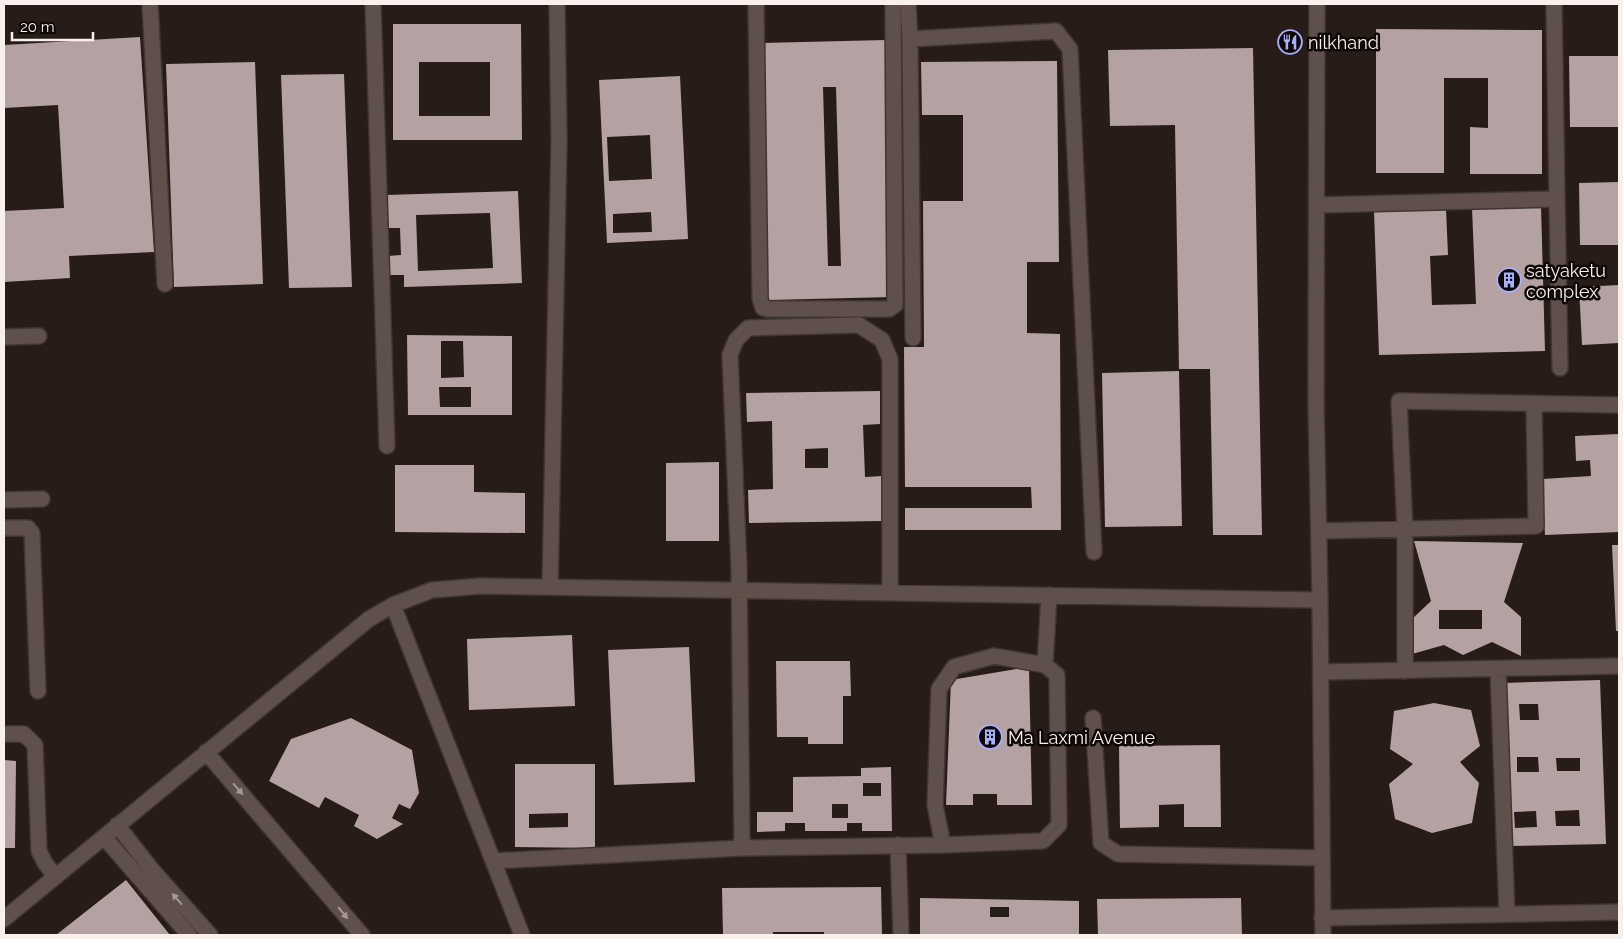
<svg xmlns="http://www.w3.org/2000/svg" width="1623" height="939" font-family="Raleway,sans-serif">
  <rect width="100%" height="100%" fill="#281c18"/>
  <!-- building -->
  <path fill="#b4a2a2" fill-rule="evenodd" d="M393,24H521L522,140H393ZM419,62H490V116H419Z
    M1376,29L1542,30V174H1470V127L1488,128V78H1444V173H1376Z
    M140,37L154,252L69,256L70,278L4,282V211L64,208L58,105L4,108V45Z
    M885,40L893,297L768,300L761,43ZM823,87H836L841,266H828Z
    M1253,48L1262,535H1213L1210,369H1179L1175,125L1110,126L1108,50Z
    M1569,56H1619V127H1570Z
    M1057,61L1059,262H1027V333L1060,334L1061,530H905V508H1032L1031,487H905L904,347H924L923,201H963V115H922L921,62Z
    M255,62L263,284L174,287L166,64Z
    M344,74L352,287L289,288L281,75Z
    M680,76L688,239L607,243L599,80ZM650,135L652,179L609,181L607,137ZM651,212L652,232L613,233V214Z
    M1619,182V245H1580L1579,183Z
    M518,191L522,283L404,287V275H389L388,256L401,255L400,228H387L386,195ZM490,213L493,268L418,271L416,215Z
    M1541,206L1545,351L1379,355L1374,211L1446,209L1448,255L1430,256L1432,305L1476,304L1472,208Z
    M1619,285V343L1582,345L1579,287Z
    M407,335L512,336V415H408ZM441,341H463L464,377L441,378ZM439,387H471V407H440Z
    M1179,371L1182,526L1105,527L1102,373Z
    M880,391V424L863,425L865,477L882,476V521L749,523L748,490L773,489L772,421L747,422L746,393ZM828,448V468H805V449Z
    M1619,434V532L1545,535L1542,479L1591,476L1590,460L1576,461L1575,436Z
    M719,462V541H666V463Z
    M395,465H474V492L525,493V533L395,532Z
    M1414,541L1523,543L1504,602L1521,617V656L1492,642L1463,655L1444,645L1412,654L1411,620L1431,601ZM1439,610H1482V629H1439Z
    M1612,545H1619V631H1616Z
    M572,635L575,706L469,710L467,639Z
    M689,647L695,782L614,785L608,650Z
    M776,661H850L851,696H843V744H808V737H777Z
    M1029,667L1032,805H997V794H973V805H946L951,680Z
    M1600,680L1606,844L1509,846L1503,683ZM1519,704H1538L1539,720H1520ZM1517,757H1538L1539,772H1517ZM1556,758H1580V771H1557ZM1579,810L1580,826H1556L1555,811ZM1536,811L1537,827L1515,828L1514,812Z
    M1434,703L1471,710L1480,746L1460,762L1479,783L1472,823L1432,833L1395,819L1389,784L1413,764L1390,749L1394,711Z
    M351,718L412,750L419,793L410,809L399,804L392,818L403,824L377,839L354,826L359,815L325,797L319,808L269,781L291,739Z
    M1220,745L1221,827H1184V804L1159,805V827L1120,828L1119,746Z
    M4,760L16,761L15,848H4Z
    M515,764H595V848L515,847ZM568,813V827L529,828V814Z
    M891,767L892,831H862V823H847V831H805V823H785V831L757,832V812H793V777L861,776V768ZM863,783H881V796H863ZM832,804H848V818H832Z
    M126,880L170,935H56Z
    M881,887L882,935H824V932H773V935H723L722,888Z
    M920,898L1079,901V935H920ZM990,907H1009V917H990Z
    M1241,898L1242,935H1098L1097,899Z"/>
  <g fill="none" stroke-linecap="round" stroke-linejoin="round">
    <!-- minor casing -->
    <g stroke="#3f3633" stroke-width="18">
      <path id="minor" d="M150,4L165,284
        M373,4L387,446
        M756,4L760,299L763,308L767,309H889L895,305L893,4
        M908,4L910,39L913,338
        M1317,4L1316,401L1320,600L1323,935
        M910,39L1056,31L1070,49L1094,552
        M1557,199L1560,368
        M1317,205L1557,199L1554,4
        M4,337L39,336
        M4,500L42,499
        M4,528H28L32,533L38,691
        M1319,531L1536,526L1534,404
        M550,587L559,142L557,4
        M393,605L522,935
        M1045,665L1057,675L1059,825L1043,841L943,845L935,805L939,689L954,667L994,656L1045,665L1049,595
        M1498,669L1507,914
        M1405,671V529L1399,401L1619,405
        M1321,672L1619,666
        M1093,718L1101,843L1118,854L1322,858
        M4,734H24L35,745L39,851L45,863L55,876
        M206,752L362,935
        M117,825L153,871L210,935
        M104,837L189,935
        M898,845L901,935
        M742,848L739,567L730,355L736,340L748,328L859,325L882,340L890,359V593
        M493,861L742,848L943,845
        M1322,918L1619,912
        M4,919L369,619L393,605L432,590L481,586L1320,600"/>
    </g>
    <!-- minor -->
    <use href="#minor" stroke="#5f504b" stroke-width="15"/>
  </g>
  <!-- one-way arrows -->
  <defs><path id="oneway-solid" d="M-6-.8H1V-3.2L6.5 0L1 3.2V.8H-6Z" transform="scale(1.25)"/></defs>
  <g fill="#a49894">
    <use href="#oneway-solid" transform="translate(238 789) rotate(49)"/>
    <use href="#oneway-solid" transform="translate(177 899) rotate(-131)"/>
    <use href="#oneway-solid" transform="translate(343 913) rotate(50)"/>
  </g>
  <!-- icons -->
  <defs>
    <g id="restaurant-ring" transform="scale(1.25)"><circle r="9.5" fill="#0d0806" stroke="#a8b0fc" stroke-width="1.5"/><path d="M-5-6h1v4h1v-4h1v4h1v-4h1v5L-1.5 .5V6h-2V.5L-5-1ZM5-6V6H3V1.5H1.5Q1.5-4 5-6Z" fill="#a8b0fc"/></g>
    <g id="building-ring" transform="scale(1.25)"><circle r="9.5" fill="#0d0806" stroke="#a8b0fc" stroke-width="1.5"/><path d="M-4-6H4V6H1V3H-1V6H-4ZM-2.5-4.3h1.7v1.8h-1.7ZM.8-4.3h1.7v1.8H.8ZM-2.5-1h1.7V.8h-1.7ZM.8-1h1.7V.8H.8Z" fill="#a8b0fc"/></g>
  </defs>
  <g fill-rule="evenodd">
    <use href="#restaurant-ring" x="1290" y="42"/>
    <use href="#building-ring" x="1509" y="280"/>
    <use href="#building-ring" x="990" y="737"/>
  </g>
  <g text-anchor="middle" dominant-baseline="central" stroke-width="5" stroke-linejoin="round" paint-order="stroke">
    <!-- poi labels -->
    <g font-size="18" fill="#f9f0ed" stroke="#0d0806" text-anchor="start">
      <text x="1308" y="42">nilkhand</text>
      <text x="1526" y="270">satyaketu<tspan x="1526" dy="21">complex</tspan></text>
      <text x="1008" y="737">Ma Laxmi Avenue</text>
    </g>
  </g>
  <!-- border -->
  <rect width="1623" height="939" fill="none" stroke="#f9f0ed" stroke-width="10"/>
  <!-- scale -->
  <path d="M12 32v8h81v-8" fill="none" stroke="#f9f0ed" stroke-width="2.5"/>
  <text x="20" y="32" font-size="15" fill="#f9f0ed" stroke="#0d0806" stroke-width="4" paint-order="stroke">20 m</text>
</svg>
